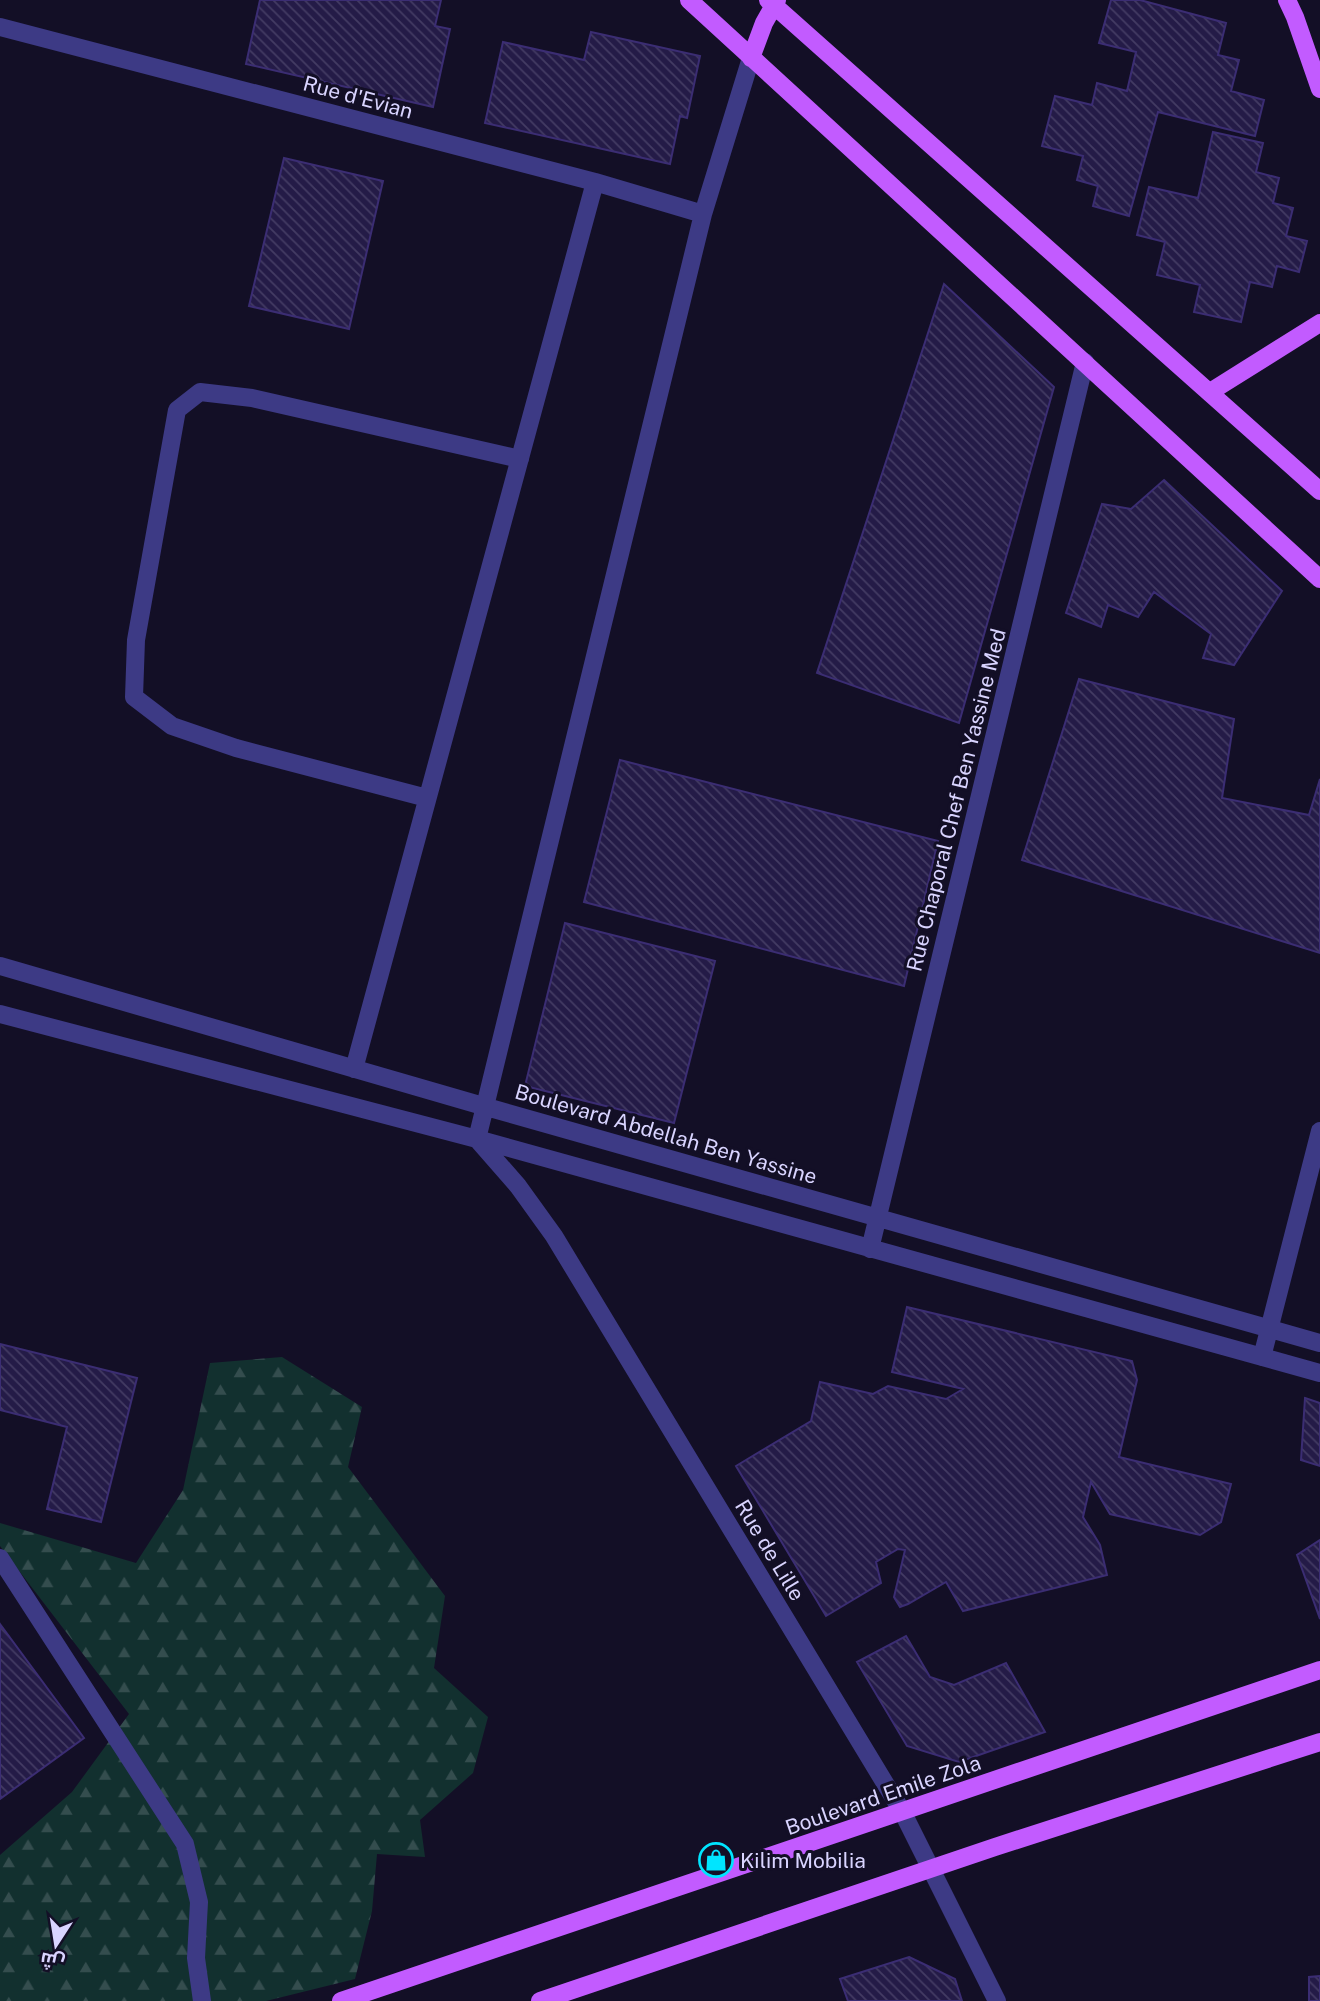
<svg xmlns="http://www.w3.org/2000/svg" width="1320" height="2001" font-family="'Public Sans',Cairo,sans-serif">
  <defs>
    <pattern id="forest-firs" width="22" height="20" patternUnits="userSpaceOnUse" patternTransform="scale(1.75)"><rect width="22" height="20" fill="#12302f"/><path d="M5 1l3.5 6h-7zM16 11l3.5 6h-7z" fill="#344d4e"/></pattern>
    <pattern id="building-back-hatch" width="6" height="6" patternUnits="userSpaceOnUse" patternTransform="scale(1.75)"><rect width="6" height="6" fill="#241b47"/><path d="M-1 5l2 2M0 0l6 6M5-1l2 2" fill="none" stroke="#433b63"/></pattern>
  </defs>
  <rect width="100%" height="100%" fill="#130f26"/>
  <!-- forest -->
  <path fill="url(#forest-firs)" d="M282,1357L362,1407L348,1467L445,1596L434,1668L488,1717L473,1773L420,1820L425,1857L377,1854L372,1911L355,1979L266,2001H0V1855L72,1792L129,1714L0,1546V1523L136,1563L183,1490L210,1363Z"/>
  <!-- building -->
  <path fill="url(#building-back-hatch)" stroke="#3b2d73" stroke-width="2" d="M260,0H441L435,26L450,29L433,107L246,64Z
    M1111,0H1140L1226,23L1218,55L1239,60L1231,91L1264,100L1255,136L1158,112L1129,216L1093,206L1098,186L1077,180L1083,156L1042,146L1055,96L1092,105L1097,83L1127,91L1136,52L1099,43Z
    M591,32L700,56L687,118L680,116L670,164L485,123L503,42L584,60Z
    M1213,132L1263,143L1256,172L1279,178L1273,203L1293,208L1286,236L1307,241L1299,272L1277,266L1272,287L1250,282L1241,322L1194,312L1200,285L1157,275L1165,242L1137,235L1149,187L1198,198Z
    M284,158L383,181L349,329L249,306Z
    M944,284L1054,387L959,723L817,673Z
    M1164,480L1282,591L1234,665L1203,658L1211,634L1154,592L1138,617L1108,605L1101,627L1066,613L1102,504L1131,509Z
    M1079,679L1234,719L1222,798L1309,815L1320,779V953L1022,860Z
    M620,760L938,841L904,986L584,902Z
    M565,923L715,961L674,1123L525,1086Z
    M907,1307L1132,1361L1137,1380L1119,1457L1231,1484L1221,1522L1200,1535L1110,1514L1091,1482L1083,1517L1100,1545L1107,1575L963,1611L946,1582L908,1604L900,1607L894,1597L905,1550L898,1549L876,1562L881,1583L826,1616L736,1466L811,1421L820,1382L873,1394L888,1386L946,1399L963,1389L892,1372Z
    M0,1344L137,1378L101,1522L47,1509L67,1427L0,1410Z
    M1305,1398L1320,1403V1466L1301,1460Z
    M1320,1540V1619L1297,1555Z
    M0,1624L84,1738L0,1799Z
    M906,1636L930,1677L954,1685L1006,1663L1045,1732L959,1762L907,1746L857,1662Z
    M909,1957L955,1979L962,2001H848L840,1979Z
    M1320,1976V2001H1309V1977Z"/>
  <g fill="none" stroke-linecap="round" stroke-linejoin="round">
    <!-- minor -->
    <path stroke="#3d3a85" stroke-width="18" d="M0,27L595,182L703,214
      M427,798L236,748L172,726L134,697L136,640L177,410L200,392L252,398L520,459
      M0,966L483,1106L1320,1343
      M0,1014L477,1139L1320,1373
      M354,1069L595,182
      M477,1139L703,214L751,58
      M477,1139L518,1186L554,1236L903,1813L997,2001
      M870,1249L1085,362
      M1262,1357L1320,1131
      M0,1558L185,1844L199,1902L196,1958L202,2001"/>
    <!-- major -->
    <path stroke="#c25bff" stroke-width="18" d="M689,0L1320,579
      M768,0L1320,491
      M1287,0L1295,17L1320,89
      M751,58L764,23L777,0
      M1210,392L1320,323
      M341,2001L1320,1670
      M540,2001L995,1847L1320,1742"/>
  </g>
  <!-- icons -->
  <defs>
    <g id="shop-ring" transform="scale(1.75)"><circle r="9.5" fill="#130f26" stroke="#00e5ff" stroke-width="1.5"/><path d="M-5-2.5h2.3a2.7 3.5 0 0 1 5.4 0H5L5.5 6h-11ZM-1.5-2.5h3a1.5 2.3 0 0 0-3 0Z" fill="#00e5ff"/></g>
  </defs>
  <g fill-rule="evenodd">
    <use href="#shop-ring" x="716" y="1860"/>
  </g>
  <g text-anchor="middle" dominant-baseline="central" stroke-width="6" stroke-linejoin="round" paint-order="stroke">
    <!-- street labels -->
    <g font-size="21" fill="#d9d4ff" stroke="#130f26">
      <text transform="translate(358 97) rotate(15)">Rue d'Evian</text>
      <text transform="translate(956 800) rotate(-76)">Rue Chaporal Chef Ben Yassine Med</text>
      <text transform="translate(666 1134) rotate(16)">Boulevard Abdellah Ben Yassine</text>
      <text transform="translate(770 1550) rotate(59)">Rue de Lille</text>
      <text transform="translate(883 1795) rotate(-19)">Boulevard Emile Zola</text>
    </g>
    <!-- poi labels -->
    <g font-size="21" fill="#d9d4ff" stroke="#130f26" text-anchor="start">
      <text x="740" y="1860">Kilim Mobilia</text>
    </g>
  </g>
  <!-- north arrow -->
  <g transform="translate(56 1945) rotate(192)" stroke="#130f26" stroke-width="5" paint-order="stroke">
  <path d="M0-5L12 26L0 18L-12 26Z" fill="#d9d4ff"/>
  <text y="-10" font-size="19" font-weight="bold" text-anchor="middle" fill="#d9d4ff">ش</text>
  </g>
</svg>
